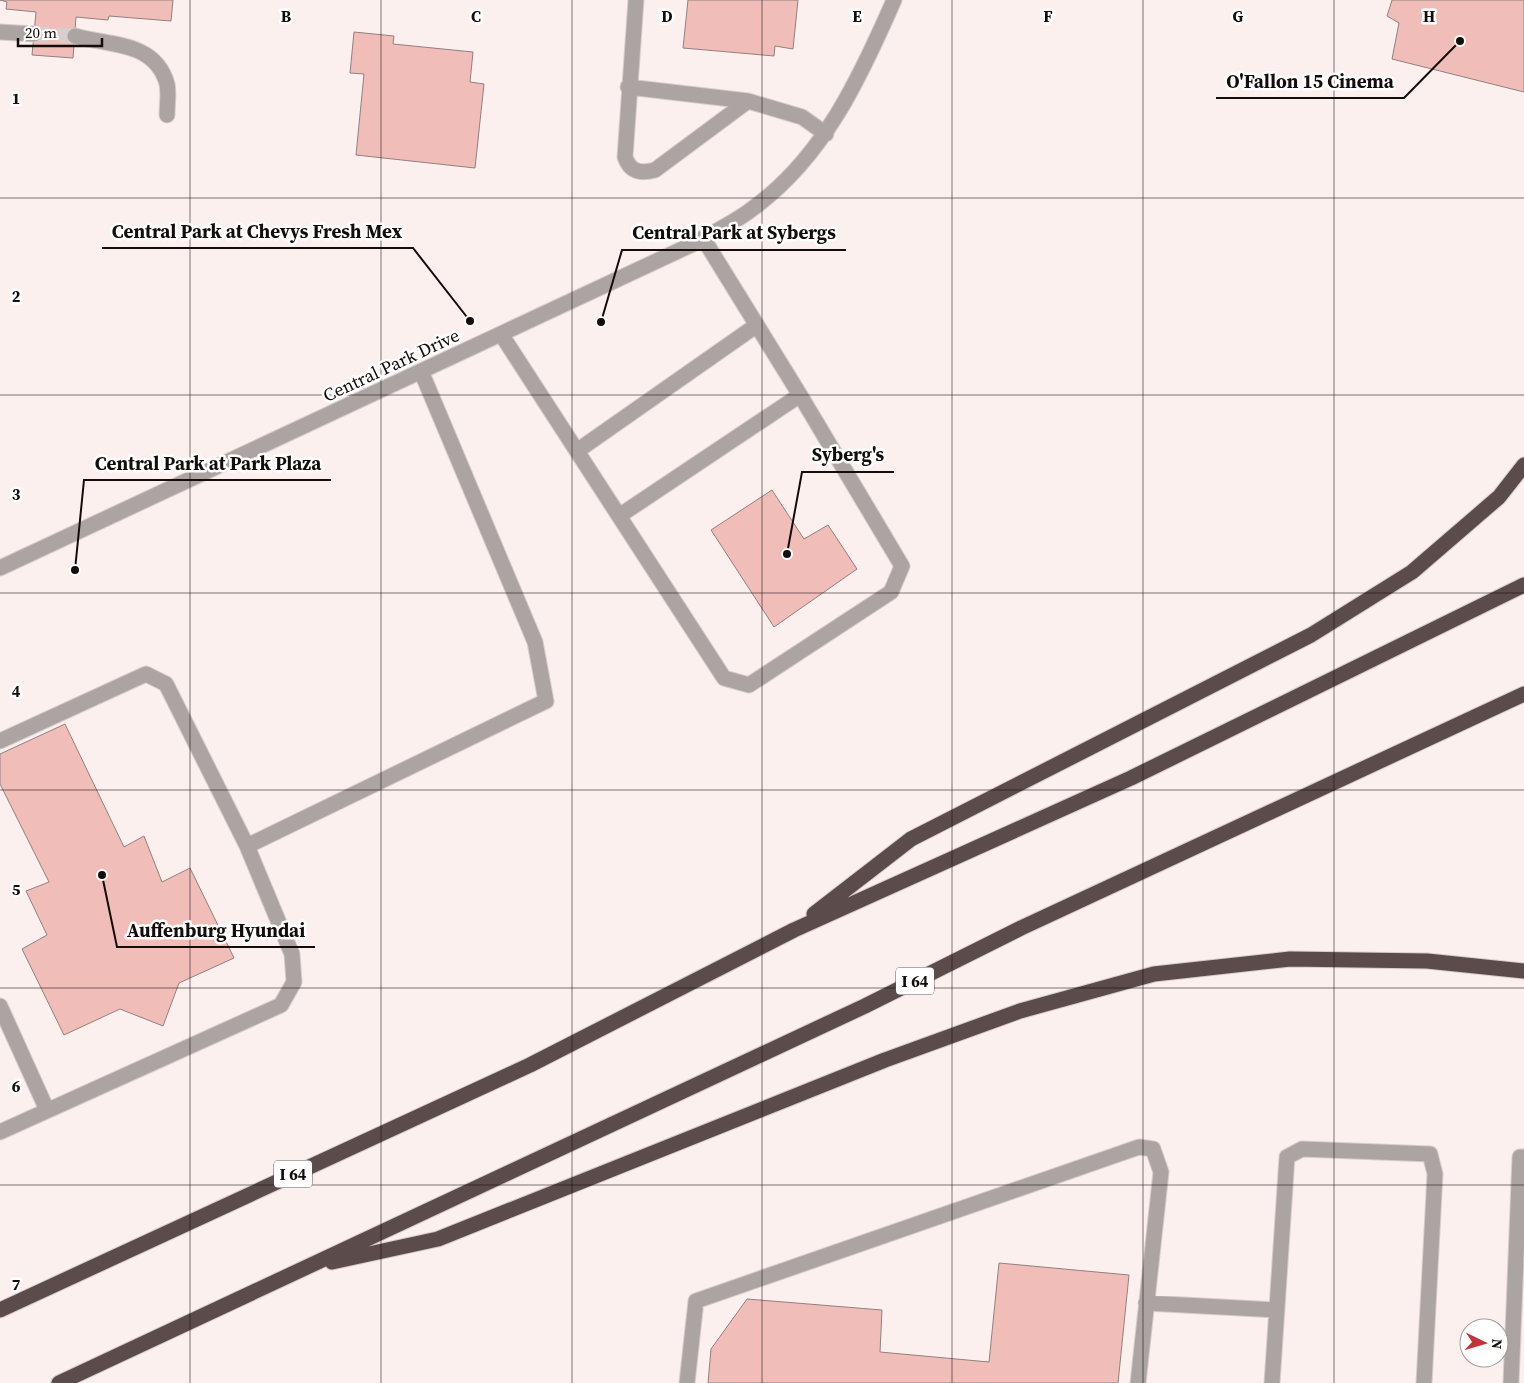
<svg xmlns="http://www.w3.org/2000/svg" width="1524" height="1383" font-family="'Source Serif 4',serif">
  <rect width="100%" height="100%" fill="#fcf0ef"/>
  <!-- building -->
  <path fill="#f1bdb9" stroke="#92807f" d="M0,0H173L171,21L109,16L108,20L76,17L73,58L32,55L36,12L6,9L7,2Z
    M688,0H798L793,49L775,46L774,56L683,48Z
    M1392,0H1524V92L1392,59L1399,23L1387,16Z
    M354,32L394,36L393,44L473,52L470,82L484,84L475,168L356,155L364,74L350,73Z
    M772,490L804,539L828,525L857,569L774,627L711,530Z
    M65,724L124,847L144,836L162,882L190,868L234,958L179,983L163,1026L120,1009L64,1035L22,949L47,935L26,891L49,882L0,784V754Z
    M999,1263L1129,1275L1118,1383H708L711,1349L747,1299L882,1310L880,1352L989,1362Z"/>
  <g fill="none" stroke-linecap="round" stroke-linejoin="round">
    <!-- minor-tunnel -->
    <path stroke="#d9cecd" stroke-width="15" stroke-dasharray="15 8" stroke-linecap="butt" d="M34,34L75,36"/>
    <!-- minor casing -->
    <g stroke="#d7cccb" stroke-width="17">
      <path id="minor" d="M636,0L625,157C630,172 641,174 655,170L748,101L802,117L826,134
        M0,32L34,34
        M75,36C110,46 155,41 167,84C169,93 167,106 167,115
        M628,87L748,101
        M501,334L724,678L749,685L891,592L902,566L800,395L703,238
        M577,451L757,325
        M619,516L800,395
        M0,568L693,244C712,233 734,223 752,209C823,158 860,78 894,0
        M0,741L146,674L166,684L247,846
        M0,1006L47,1110
        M0,1132L281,1005L294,982L292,954L247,846L546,701L535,642L421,371
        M1146,1303L1277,1310
        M687,1383L696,1301L1139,1147L1153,1149L1161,1172L1138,1383
        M1272,1383L1287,1157L1302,1149L1430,1154L1435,1174L1424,1383
        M1511,1383L1520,1157H1524"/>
    </g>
    <!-- highway casing -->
    <g stroke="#d7cccb" stroke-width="17">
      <path id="highway" d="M814,914L911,839L1311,635L1412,572L1499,497L1524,465
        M332,1262L438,1239L885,1060L1020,1011L1154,974L1290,959L1427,961L1524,971
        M0,1310L530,1065L794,930L1131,778L1524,585
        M59,1383L865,1006L1021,928L1524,694"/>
    </g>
    <!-- minor -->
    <use href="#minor" stroke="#aca4a3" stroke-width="15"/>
    <!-- highway -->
    <use href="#highway" stroke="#5b4b4a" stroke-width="15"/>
  </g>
  <!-- grid -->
  <path fill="none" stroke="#120c0b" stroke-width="1" stroke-opacity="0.55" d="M190,0V1383M381,0V1383M572,0V1383M762,0V1383M952,0V1383M1143,0V1383M1334,0V1383M0,198H1524M0,395H1524M0,593H1524M0,790H1524M0,988H1524M0,1185H1524"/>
  <g text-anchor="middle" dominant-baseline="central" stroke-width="5" stroke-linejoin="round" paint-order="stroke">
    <!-- shield labels -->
    <g fill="#fff" stroke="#595554" stroke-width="1">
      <rect x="896" y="967.5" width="38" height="27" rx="4"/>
      <rect x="274" y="1160.5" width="38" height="27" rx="4"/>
    </g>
    <g font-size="16" font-weight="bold" fill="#120c0b">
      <text x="915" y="981">I 64</text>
      <text x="293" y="1174">I 64</text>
    </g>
    <!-- street labels -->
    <g font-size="18" fill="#120c0b" stroke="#fff">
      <text transform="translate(391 365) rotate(-25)">Central Park Drive</text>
    </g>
  </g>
  <g font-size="16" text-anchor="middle" font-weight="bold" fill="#120c0b" stroke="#fff" stroke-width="5" stroke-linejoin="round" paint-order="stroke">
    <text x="286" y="22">B</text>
    <text x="476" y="22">C</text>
    <text x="667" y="22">D</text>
    <text x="857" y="22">E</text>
    <text x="1048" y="22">F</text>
    <text x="1238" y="22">G</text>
    <text x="1429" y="22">H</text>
    <text x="16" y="104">1</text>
    <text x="16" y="302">2</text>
    <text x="16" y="500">3</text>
    <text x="16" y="697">4</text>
    <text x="16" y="895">5</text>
    <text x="16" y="1092">6</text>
    <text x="16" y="1290">7</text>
  </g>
  <!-- callouts -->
  <path fill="none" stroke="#120c0b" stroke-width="2" d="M1460 41L1404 98H1216M470 321L413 248H102M601 322L622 250H846M787 554L802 472H894M75 570L84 480H331M102 875L117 947H315"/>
  <g fill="#120c0b" stroke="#fff" stroke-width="2">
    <circle cx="1460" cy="41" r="5"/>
    <circle cx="470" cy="321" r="5"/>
    <circle cx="601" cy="322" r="5"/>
    <circle cx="787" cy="554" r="5"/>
    <circle cx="75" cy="570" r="5"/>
    <circle cx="102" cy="875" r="5"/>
  </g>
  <g font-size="19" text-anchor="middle" font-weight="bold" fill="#120c0b" stroke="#fff" stroke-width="5" stroke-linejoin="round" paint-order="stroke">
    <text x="1310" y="88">O'Fallon 15 Cinema</text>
    <text x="257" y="238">Central Park at Chevys Fresh Mex</text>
    <text x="734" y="239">Central Park at Sybergs</text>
    <text x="848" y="461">Syberg's</text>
    <text x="208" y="470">Central Park at Park Plaza</text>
    <text x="216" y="937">Auffenburg Hyundai</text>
  </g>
  <!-- north arrow -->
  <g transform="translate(1484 1343) rotate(95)"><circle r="24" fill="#ffffff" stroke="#a09e9d"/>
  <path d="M0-4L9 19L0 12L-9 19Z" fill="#c3343a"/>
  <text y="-8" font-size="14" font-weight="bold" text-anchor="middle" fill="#120c0b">N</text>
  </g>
  <!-- scale -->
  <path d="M18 38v8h84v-8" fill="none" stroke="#120c0b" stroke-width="2.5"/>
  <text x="25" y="38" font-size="15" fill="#120c0b" stroke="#ffffff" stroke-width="4" paint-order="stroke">20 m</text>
</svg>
